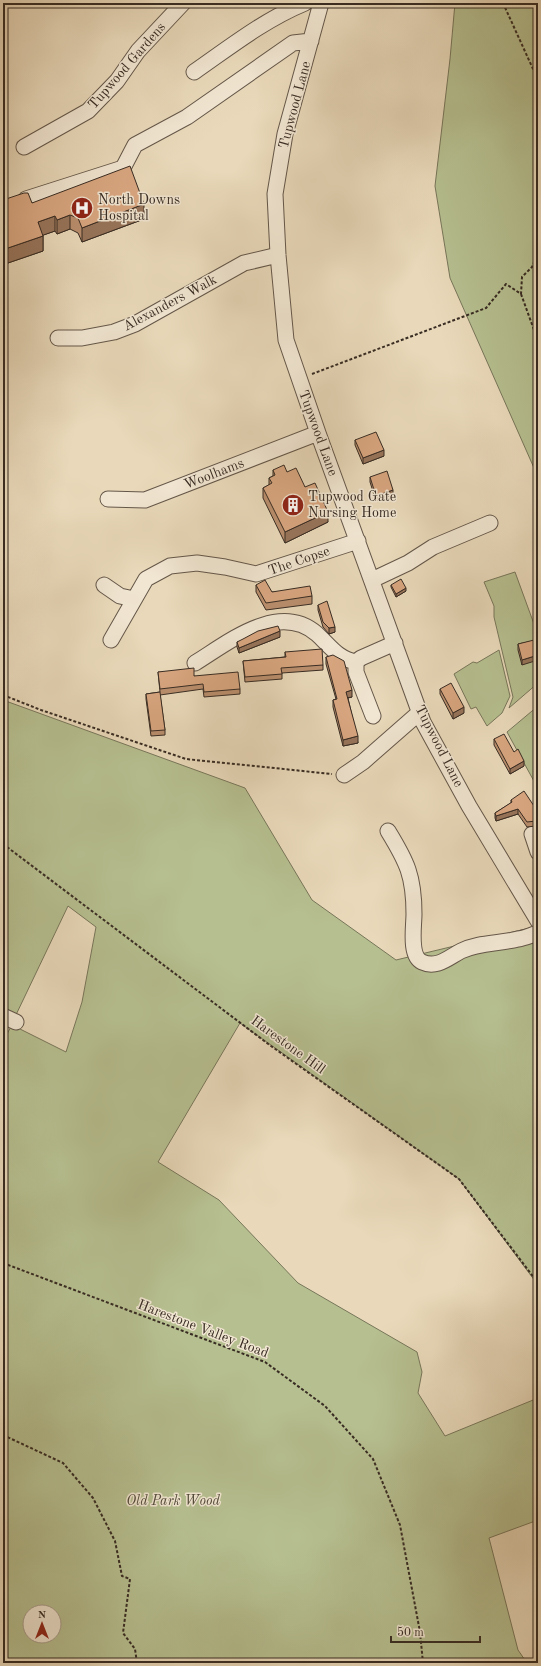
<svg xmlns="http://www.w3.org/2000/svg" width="541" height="1666" font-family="'Old Standard TT',serif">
  <rect width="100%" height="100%" fill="#e9d9ba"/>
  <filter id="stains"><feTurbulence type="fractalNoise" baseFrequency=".005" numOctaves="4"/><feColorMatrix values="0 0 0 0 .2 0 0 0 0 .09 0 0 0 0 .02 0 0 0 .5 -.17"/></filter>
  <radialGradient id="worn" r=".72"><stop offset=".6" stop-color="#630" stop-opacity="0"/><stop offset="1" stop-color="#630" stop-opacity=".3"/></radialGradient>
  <!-- green -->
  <path fill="#b6bf90" stroke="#77765a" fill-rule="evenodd" d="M455,3H538V477L450,278L435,186L450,59Z
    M515,572L538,635V683L509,708L513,697L494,617V606L484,582Z
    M499,650L510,696L502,713L487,726L476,707L471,709L454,674L473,662L477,663Z
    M3,700L245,788L312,900L396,960L538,926V1285L459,1179L240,1023L158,1162L219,1200L298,1283L417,1352L422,1372L418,1393L445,1436L538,1398V1520L489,1538L518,1650L527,1663H3V1041L12,1025L66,1052L82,1002L96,927L68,906L14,1019L3,1013ZM30,1612H54V1636H30Z
    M538,706V782L535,783L507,732Z"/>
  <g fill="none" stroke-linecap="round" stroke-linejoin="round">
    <!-- minor casing -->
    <g stroke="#645749" stroke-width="17">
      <path id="minor" d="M321,3L285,134L275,194L278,255L286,340L318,433L423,722L469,806L538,921
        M194,72C230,47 264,20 305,3
        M24,147L88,111L117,81L138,51L183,3
        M26,199L123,168L135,145L187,117L293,43L311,41
        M58,338H82L114,332L135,324L244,263L278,255
        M108,499L145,500L318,433
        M372,580L408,563L433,547L490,523
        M104,585L120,596L134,599
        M111,640L146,579L170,566L197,563L225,567L256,574L358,541
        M195,663C229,642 279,601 317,634C330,646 338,659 356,662
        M373,716L356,672V662L361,658L395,643
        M344,775L363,762L420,712
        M388,831C407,862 414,876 414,914C414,926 409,956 422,962C437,969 449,957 461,951C479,942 499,944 518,939C525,938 531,935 538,933
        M532,834L538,852
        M3,1016L16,1022"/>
    </g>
    <!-- path -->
    <path stroke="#382c23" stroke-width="2" stroke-dasharray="3 2" stroke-linecap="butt" d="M503,3L538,80
      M521,294L538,341
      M312,374L486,308L506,284L521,294L522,277L532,267L538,253
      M3,695L41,710L186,759L332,774
      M3,844L271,1046L459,1179L538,1283
      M3,1263L265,1362L325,1406L373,1459L400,1525L420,1632L423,1663
      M3,1435L63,1463L93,1498L115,1541L122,1576L130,1579L123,1633L135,1649L137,1663"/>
    <!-- minor -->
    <use href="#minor" stroke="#f1e6d2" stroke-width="15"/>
  </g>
  <!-- wall -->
  <path fill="#ba8f6e" stroke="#382c23" d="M3,200L32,203L144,219L82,242L78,233L70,229L57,234L55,231L43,235V251L5,264L3,257Z
    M355,440L384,456L363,464L355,445Z
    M273,470L287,472L305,487L328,522L285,543L263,498V488L269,485V478L273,476Z
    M370,477L393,495L376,501L370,482Z
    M256,585L272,592L312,596V604L266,610L256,592Z
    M391,585L406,591L396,597L391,587Z
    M318,605L335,632L329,634L323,627L318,610Z
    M280,637L239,653L237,647V642Z
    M538,640L522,665L518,650V644Z
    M285,652L323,665V670L282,673V679L245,682L243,661L285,657Z
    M326,657L352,697L348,698L358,743L343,746L333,707V700L336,699L326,664Z
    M158,672L194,676L240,689V694L204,697L203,689L160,695L165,730V735L151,736L146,699V694L160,692Z
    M440,689L464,713L453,719L440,694Z
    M494,739L514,752L524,766L510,774L494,745Z
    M511,800L538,812V825L536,826L527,827L518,814L496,821L495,818V813L511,803Z"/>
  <!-- shaded-wall -->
  <path fill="#97745a" stroke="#382c23" d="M144,204V219L82,242V228Z
    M70,215V229L57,234V220Z
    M55,216V231L38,237V222Z
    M43,236V251L5,264V249Z
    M384,450V456L363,464V458Z
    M393,490V495L376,501V496Z
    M328,512V522L285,543V532Z
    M406,588V591L396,597V594Z
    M335,627V632L329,634V628Z
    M280,631V637L239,653V648Z
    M538,655V660L522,665V660Z
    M352,690V697L346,698V692Z
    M464,707V713L453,719V713Z
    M358,736V743L343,746V740Z
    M524,761V766L510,774V769Z
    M518,809V814L496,821V816Z
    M538,820V825L536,826V821Z"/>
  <!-- building -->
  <path fill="#d8a680" stroke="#382c23" d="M130,166L144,204L82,228L78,218L70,215L57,220L55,216L38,222L43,236L5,249L3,242V200L24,193H28L32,203Z
    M376,432L384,450L363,458L355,440Z
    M284,465L287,472L296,468L305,487L315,483L328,512L285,532L263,488L272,483L269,478L275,475L273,470Z
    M387,471L393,490L376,496L370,477Z
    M401,579L406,588L396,594L391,585Z
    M265,580L272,592L310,586L312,596L266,603L256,585Z
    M327,601L335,627L329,628L323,622L318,605Z
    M278,626L280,631L239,648L237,642L243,639L258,631Z
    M538,639V655L522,660L518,644Z
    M322,649L323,665L281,668L282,674L245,677L243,661L286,657L285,652Z
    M333,655L344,661L352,690L346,692L358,736L343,740L333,700L337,699L326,657Z
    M194,668V676L238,672L240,689L204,692L203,684L160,689L158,672Z
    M451,683L464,707L453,713L440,689Z
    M160,692L165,730L151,731L146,694Z
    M504,734L514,752L518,749L524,761L510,769L494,739Z
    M524,791L538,812V820L536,821L527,822L518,809L496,816L495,813L512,802L511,800Z"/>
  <!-- icons -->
  <defs>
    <g id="hospital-disc" transform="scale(1.15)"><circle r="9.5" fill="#8f2418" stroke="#f1e6d2"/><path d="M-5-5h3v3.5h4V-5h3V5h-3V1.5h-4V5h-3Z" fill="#fff"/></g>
    <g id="building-disc" transform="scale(1.15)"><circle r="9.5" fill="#8f2418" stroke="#f1e6d2"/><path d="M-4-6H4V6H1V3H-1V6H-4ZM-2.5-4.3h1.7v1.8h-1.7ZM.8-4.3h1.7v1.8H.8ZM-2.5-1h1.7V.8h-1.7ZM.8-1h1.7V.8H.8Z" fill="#fff"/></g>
  </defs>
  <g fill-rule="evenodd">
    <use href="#hospital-disc" x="82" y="208"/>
    <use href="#building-disc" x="293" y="505"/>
  </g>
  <g text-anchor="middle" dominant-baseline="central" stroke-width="3" stroke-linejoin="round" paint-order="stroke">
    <!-- street labels -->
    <g font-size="14" fill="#382c23" stroke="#f1e6d2">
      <text transform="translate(127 66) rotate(-49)">Tupwood Gardens</text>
      <text transform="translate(295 105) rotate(-75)">Tupwood Lane</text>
      <text transform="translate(170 303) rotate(-28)">Alexanders Walk</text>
      <text transform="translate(318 433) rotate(70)">Tupwood Lane</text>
      <text transform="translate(214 474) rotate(-21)">Woolhams</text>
      <text transform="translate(299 561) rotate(-19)">The Copse</text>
      <text transform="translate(439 746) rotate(63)">Tupwood Lane</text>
      <text transform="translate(288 1045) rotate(36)">Harestone Hill</text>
      <text transform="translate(203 1329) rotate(21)">Harestone Valley Road</text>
    </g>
    <!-- poi labels -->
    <g font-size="14" fill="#382c23" stroke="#f1e6d2" text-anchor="start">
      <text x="98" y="200">North Downs<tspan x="98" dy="16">Hospital</tspan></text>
      <text x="308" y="497">Tupwood Gate<tspan x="308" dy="16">Nursing Home</tspan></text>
    </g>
    <!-- park labels -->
    <g font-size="14" font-style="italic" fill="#514939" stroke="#f1e6d2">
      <text x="173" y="1501">Old Park Wood</text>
    </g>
  </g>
  <!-- margin -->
  <rect width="541" height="1666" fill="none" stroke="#e9d9ba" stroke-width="16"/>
  <rect x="4" y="4" width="533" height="1658" fill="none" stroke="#382c23" stroke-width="2"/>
  <rect x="8" y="8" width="525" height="1650" fill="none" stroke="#382c23"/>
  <!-- north arrow -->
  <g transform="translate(42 1624)"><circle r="19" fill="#f1e6d2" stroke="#a79c8c"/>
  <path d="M0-3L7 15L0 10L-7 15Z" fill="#8f2418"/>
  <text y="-6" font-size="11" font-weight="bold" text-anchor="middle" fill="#382c23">N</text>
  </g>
  <!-- scale -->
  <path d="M391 1636v6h89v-6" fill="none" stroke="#382c23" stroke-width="2"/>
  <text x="397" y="1636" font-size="12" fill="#382c23" stroke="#f1e6d2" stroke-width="3" paint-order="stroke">50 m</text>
  <rect width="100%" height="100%" filter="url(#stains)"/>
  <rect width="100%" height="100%" fill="url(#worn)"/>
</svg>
